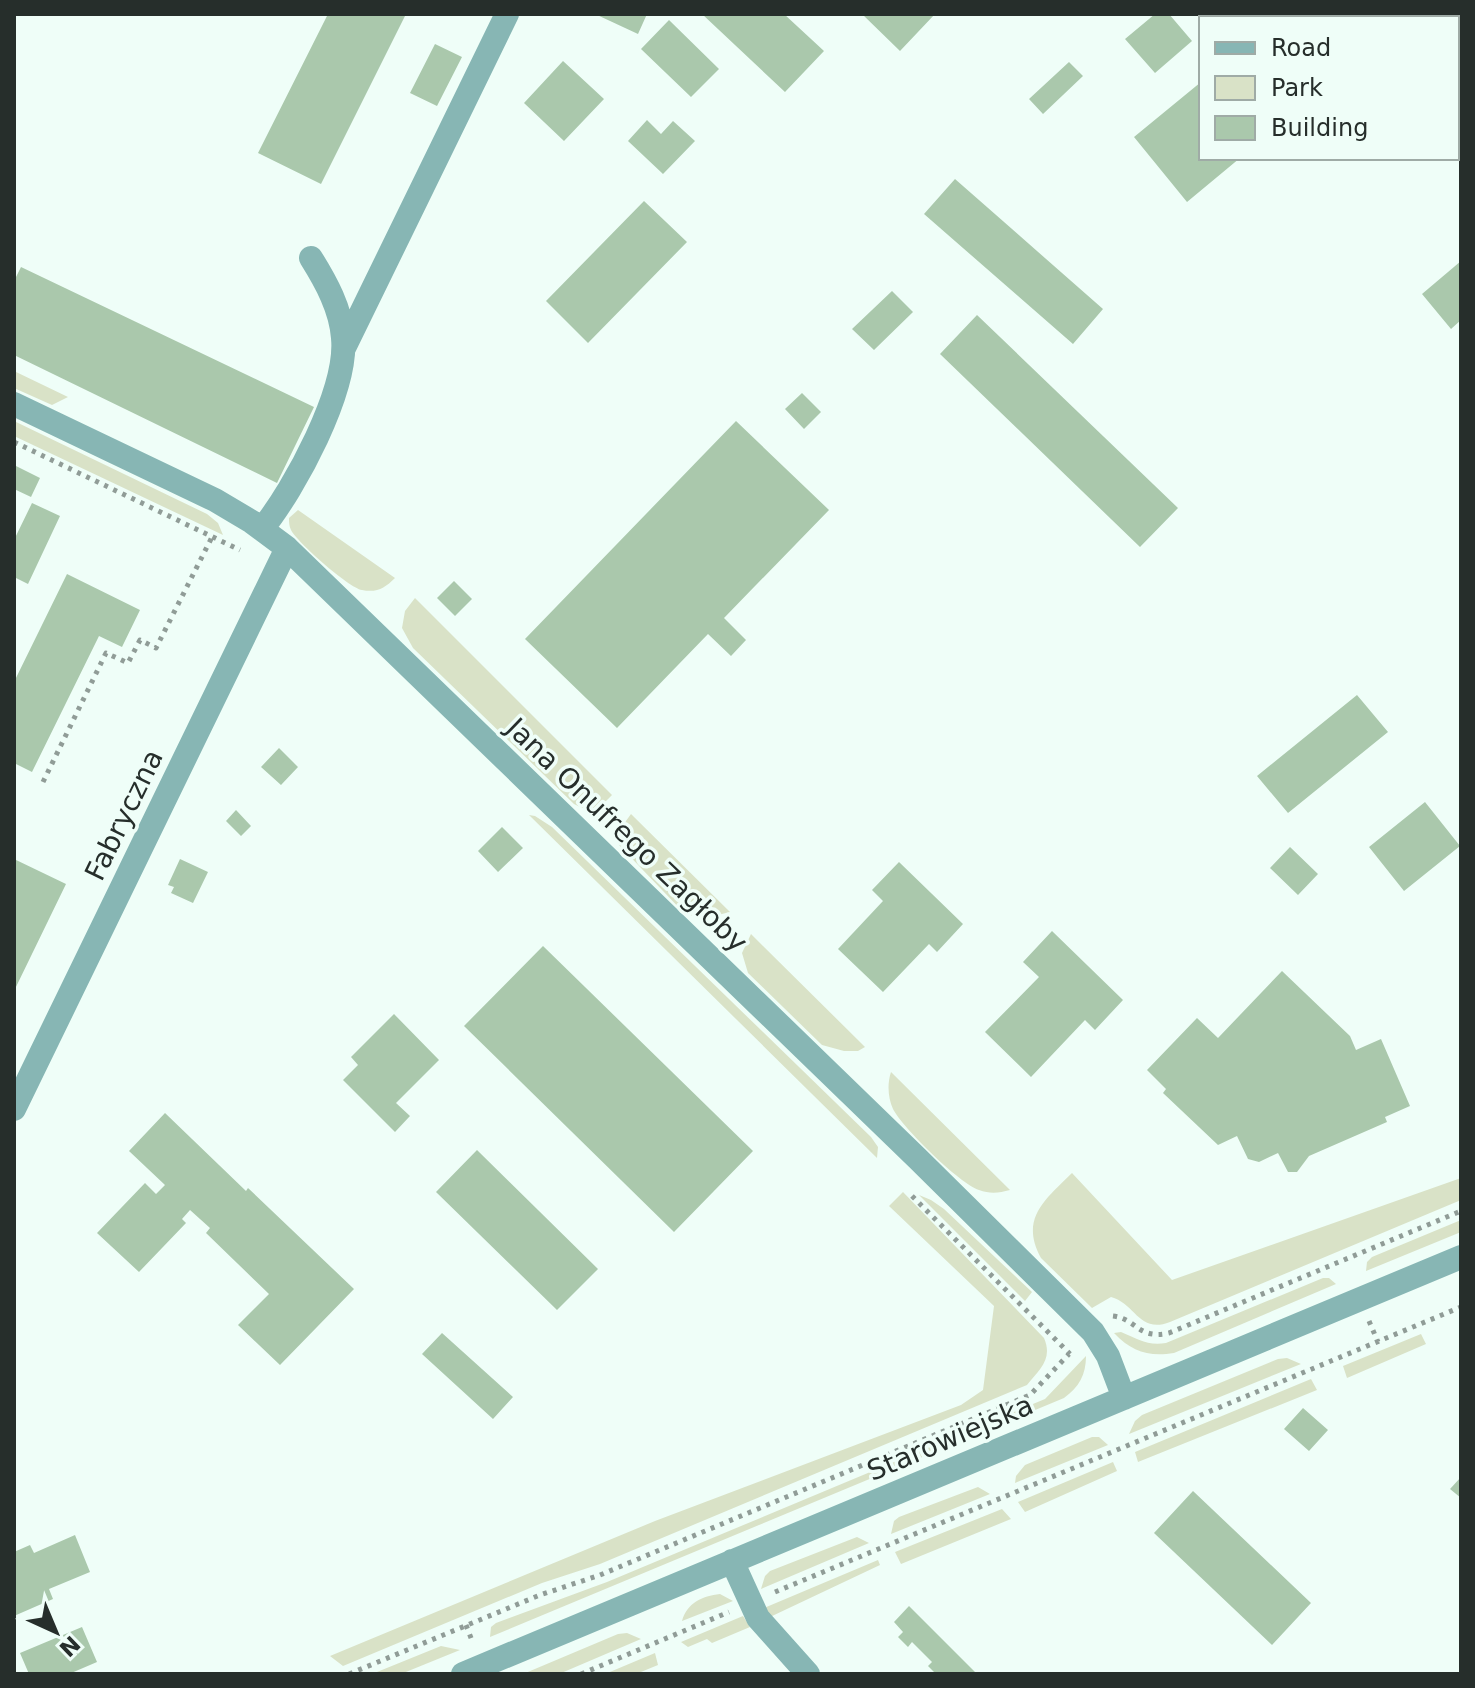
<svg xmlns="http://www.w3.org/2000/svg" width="1475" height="1688" font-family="'DejaVu Sans',sans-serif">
  <rect width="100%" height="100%" fill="#effef8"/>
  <!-- green -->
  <path fill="#d9e2c7" d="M14,371L68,397L52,405L14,388Z
    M14,421L207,514L218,523L223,535L14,436Z
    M298,510L395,578C385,588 377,593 362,590C349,588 297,542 291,530C289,526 289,522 289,518Z
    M415,598L612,795C600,808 590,813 574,804L413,648L402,628L405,611Z
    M631,814L730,912L706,918L685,914L619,845L618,832Z
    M529,815L535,816L552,827L871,1137L878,1147L877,1158Z
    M751,934L861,1043L865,1047L858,1051H844L822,1045L748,973L742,953Z
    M891,1072L1010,1190C999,1193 990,1194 979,1190C960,1184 902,1127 893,1109C888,1098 887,1084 891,1072Z
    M1072,1173L1172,1280L1461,1178V1200L1170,1322C1139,1334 1136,1304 1111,1297L1092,1308L1041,1258C1019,1218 1046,1199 1072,1173Z
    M903,1192L1044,1338C1053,1359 1040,1369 1027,1385L600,1564L542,1583L343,1666L330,1656L655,1521L961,1405L983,1390L994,1306L889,1206Z
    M919,1195L931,1200L944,1209L1032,1292L1025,1301Z
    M1461,1220V1232L1366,1271L1367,1262L1372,1257Z
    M1323,1278H1329L1336,1284L1174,1353C1149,1357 1132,1352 1114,1333L1121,1332C1138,1339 1147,1346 1166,1343Z
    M1421,1334L1426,1344L1347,1378L1343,1366Z
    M1086,1356C1086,1375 1079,1387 1064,1398L490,1637L491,1627L496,1623L607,1582L1045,1399Z
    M1287,1358L1301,1364L1129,1434L1135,1421L1142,1415L1278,1359Z
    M1311,1379L1317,1390L1138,1462L1135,1452Z
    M1092,1437H1099L1108,1445L1015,1483L1016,1476L1025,1465Z
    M1113,1462L1117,1471L1025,1512L1018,1502Z
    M978,1487L990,1494L891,1534L894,1521L899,1517Z
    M1002,1509L1011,1519L901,1564L895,1552Z
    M857,1537L869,1543L761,1589L765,1576L770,1571Z
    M878,1560L880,1565L770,1617L764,1608Z
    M720,1594L733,1601L682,1621C687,1603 702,1596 720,1594Z
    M743,1616L750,1627L712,1643L707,1639L688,1647L681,1642Z
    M627,1633L641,1639L559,1674H523L618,1634Z
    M441,1646L460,1650L401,1674H372Z
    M655,1653L658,1665L636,1674H605Z"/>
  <!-- building -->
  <path fill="#aac8ac" d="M328,14H406L321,184L258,153Z
    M595,14H647L638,34Z
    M702,14H784L824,51L785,92Z
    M862,14H935L900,51Z
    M1155,14H1169L1192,41L1155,73L1125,39Z
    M669,20L719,69L691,97L641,49Z
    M435,44L462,57L437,106L410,93Z
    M563,61L604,99L564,141L524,103Z
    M1069,62L1083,76L1043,114L1029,99Z
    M1201,82V158H1240L1187,202L1134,137Z
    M647,120L661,134L673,121L695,141L663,174L628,141Z
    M955,179L1103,309L1073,344L924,214Z
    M644,201L687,242L588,343L546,301Z
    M1461,261V320L1451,329L1422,294Z
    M21,267L314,407L277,483L14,355V281Z
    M892,291L913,312L874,350L852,329Z
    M977,315L1178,508L1140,547L940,354Z
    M802,393L821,412L804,429L785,409Z
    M736,421L829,510L724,618L746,640L731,656L708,634L617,728L525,639Z
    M14,465L40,478L31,497L14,489Z
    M32,503L60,516L28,584L14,577V540Z
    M67,574L140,610L122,647L99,636L32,772L14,763V682Z
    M454,581L472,599L455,616L437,598Z
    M1357,695L1388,732L1288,813L1257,776Z
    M279,748L298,767L281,785L261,767Z
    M1425,802L1460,846L1404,891L1369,847Z
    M236,810L251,826L241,836L226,821Z
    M502,827L523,848L498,872L478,851Z
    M1290,847L1318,874L1298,895L1270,868Z
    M14,859L66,884L14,991Z
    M180,859L208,872L193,903L171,893L174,887L168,885Z
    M899,862L963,924L937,952L929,944L883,992L838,949L883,901L872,890Z
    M1052,931L1123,1000L1095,1030L1085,1020L1031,1077L985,1032L1039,977L1023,962Z
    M543,946L753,1151L674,1232L464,1026Z
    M1282,971L1350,1036L1356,1050L1381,1039L1410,1106L1385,1117L1387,1122L1309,1156L1297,1172H1288L1278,1153L1259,1162L1248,1159L1237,1136L1218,1145L1163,1093L1166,1089L1147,1070L1197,1018L1218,1038Z
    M394,1014L439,1060L396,1103L410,1116L395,1132L343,1080L358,1065L351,1057Z
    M165,1113L246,1191L248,1188L354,1289L280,1365L238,1325L269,1294L206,1233L210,1228L190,1210L182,1219L186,1223L139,1272L97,1233L145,1183L156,1194L165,1185L129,1151Z
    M477,1150L598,1269L557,1310L436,1192Z
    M442,1333L513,1397L493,1419L422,1354Z
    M1303,1408L1328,1430L1309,1451L1284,1429Z
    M1461,1477V1498L1450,1489Z
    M1193,1491L1311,1603L1272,1645L1154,1533Z
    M75,1535L90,1572L49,1589L53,1599L14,1616V1552L30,1545L34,1553Z
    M909,1606L977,1674H936L928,1666L932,1662L912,1642L908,1647L898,1637L903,1632L894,1622Z
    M82,1627L97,1662L69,1674H29L20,1653Z"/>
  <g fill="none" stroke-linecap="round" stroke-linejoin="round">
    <!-- path -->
    <path stroke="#909c97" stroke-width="5" stroke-dasharray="4 6" stroke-linecap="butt" d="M14,442L240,550
      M43,782L106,653L128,663L140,640L156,648L212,537
      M912,1196L1070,1354
      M1113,1316C1137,1319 1138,1340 1169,1333L1461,1211
      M1369,1321L1378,1342
      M775,1592L1461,1307
      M466,1625L473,1643
      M349,1674L540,1595L600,1575L1030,1395L1069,1354
      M581,1674L729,1612"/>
    <!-- minor -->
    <path stroke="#87b6b4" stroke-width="24" d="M344,348L507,14
      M14,404L215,500L252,522L287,548L917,1158L1093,1332L1108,1356L1124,1398
      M262,529C295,488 348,390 343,338C341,309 326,282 311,258
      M14,1109L287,548
      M732,1561L758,1618L808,1674
      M463,1674L1461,1257"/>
  </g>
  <g text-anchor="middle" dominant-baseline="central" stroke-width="7" stroke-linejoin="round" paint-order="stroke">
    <!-- street labels -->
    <g font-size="28" fill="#262e2b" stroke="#effef8">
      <text transform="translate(124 815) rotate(-64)">Fabryczna</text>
      <text transform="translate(627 835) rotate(44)">Jana Onufrego Zagłoby</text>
      <text transform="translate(950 1438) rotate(-23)">Starowiejska</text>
    </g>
  </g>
  <!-- border -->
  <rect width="1475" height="1688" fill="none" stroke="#262e2b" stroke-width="32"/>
  <!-- legend -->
  <rect x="1199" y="16" width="260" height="144" fill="#effef8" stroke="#9faba6" stroke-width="2"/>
  <rect x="1215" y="42" width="40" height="12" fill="#87b6b4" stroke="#9faba6" stroke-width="2"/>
  <text x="1271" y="56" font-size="24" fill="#262e2b">Road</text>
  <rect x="1215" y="76" width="40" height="24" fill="#d9e2c7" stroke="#9faba6" stroke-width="2"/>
  <text x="1271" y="96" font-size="24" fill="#262e2b">Park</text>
  <rect x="1215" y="116" width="40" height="24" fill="#aac8ac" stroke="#9faba6" stroke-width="2"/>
  <text x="1271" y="136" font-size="24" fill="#262e2b">Building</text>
  <!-- north arrow -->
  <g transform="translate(56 1632) rotate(136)" stroke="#effef8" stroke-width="6" paint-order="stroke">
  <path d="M0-6L14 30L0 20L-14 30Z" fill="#262e2b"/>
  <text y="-12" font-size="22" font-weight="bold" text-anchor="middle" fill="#262e2b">N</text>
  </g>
</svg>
